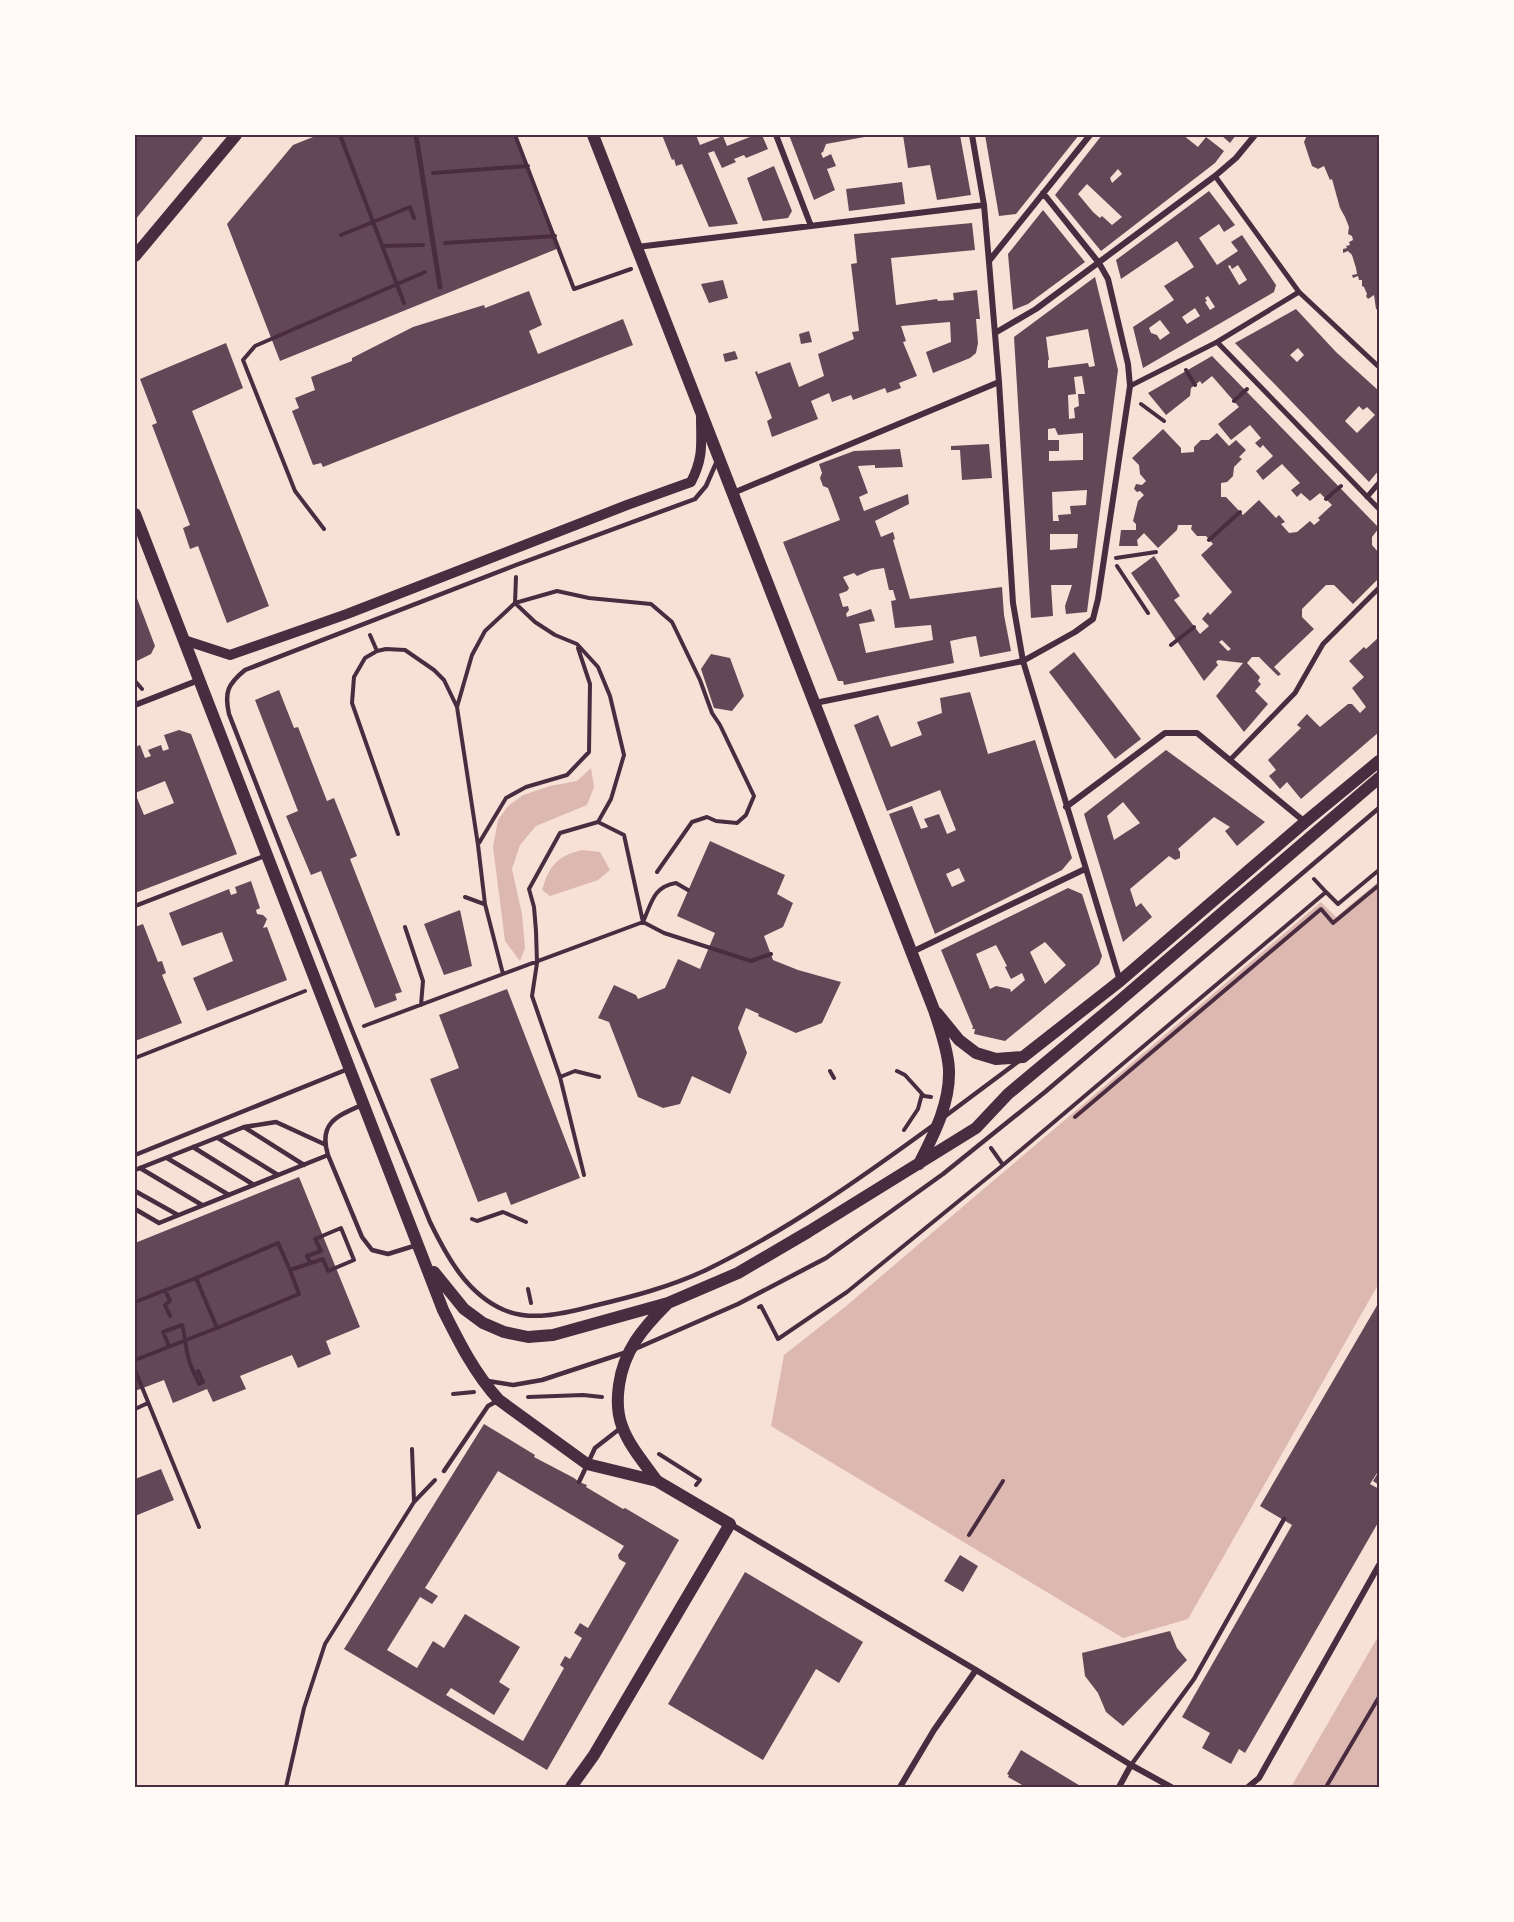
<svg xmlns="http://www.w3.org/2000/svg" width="1514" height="1922" font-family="Poppins,sans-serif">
  <rect width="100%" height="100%" fill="#f7e1d7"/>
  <!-- water -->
  <path fill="#dcb8b0" d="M591,768L594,787L587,805L536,826L520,845L512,869L522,914L525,948L520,961L505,941L493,847L498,820L508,806L523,795L550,786L577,781Z
    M582,850L600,852L610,870L598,880L550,896L542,890C549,866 557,856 582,850Z
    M1379,881V1283L1188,1619L1123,1638L771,1426L784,1355L845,1307L1321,902L1336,917Z
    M1379,1635V1787H1291Z"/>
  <!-- building -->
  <path fill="#644757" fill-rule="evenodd" d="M135,135H199L203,138L135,220Z
    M318,135H515L559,248L280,361L227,224L293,145Z
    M662,135H696L700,145L723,136L727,146L755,135H762L768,149L746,158L744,155L734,159L736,162L722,168L714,151L708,153L738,224L709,227L682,164L676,166L674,159L672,160Z
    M789,135H870V136L826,144L823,152L821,153L823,158L831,154L836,166L827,169L835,190L814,200Z
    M903,135H960L971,195L937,200L930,165L908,168Z
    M985,135H1079L1016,214L999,216Z
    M1102,135H1183L1198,147L1206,137L1224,151L1215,163L1101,251L1055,195ZM1118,169L1122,174L1112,183L1110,178ZM1087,184L1122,217L1112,225L1102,216L1100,218L1093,212L1078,194Z
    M1221,135H1236L1230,143Z
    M1307,135H1379V310L1376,309L1374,295L1368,299L1366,296L1367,294L1364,287L1362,286V280H1359L1358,276L1353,278L1352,275L1357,274L1356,268L1352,255L1348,251L1343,253V249L1347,248L1346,246L1350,245L1349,242L1353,240L1352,236L1348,234L1349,227L1345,217L1340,208L1332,179L1330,180L1324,166L1318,169L1312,166L1304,142Z
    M774,166L792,211L788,218L763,221L747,178Z
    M902,182L905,204L849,211L846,189Z
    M1209,191L1235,225L1224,232L1219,224L1199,238L1217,265L1238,251L1231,242L1242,235L1276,285L1274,292L1143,368L1133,327L1174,300L1164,286L1194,267L1177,241L1121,279L1116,260ZM1230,265L1232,269L1238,265L1247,280L1239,285L1228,266ZM1208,296L1215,307L1210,310L1205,302L1207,301L1205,298ZM1195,308L1200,316L1187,324L1182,317ZM1160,320L1170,333L1160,340L1157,335L1151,333L1149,328Z
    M1043,210L1085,262L1028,304L1013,310L1008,254Z
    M972,223L975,250L891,258L896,305L937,299L938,301L954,300L953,293L977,290L980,319H976L978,343L976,353L970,358L933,373L926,352L951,342L950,322L901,326L906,341L903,342L917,376L899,383L901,388L887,393L885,388L853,400L851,395L832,402L829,393L811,401L818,419L772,437L767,421L772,418L755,372L757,371L758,374L790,362L799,387L824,376L818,354L854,339L852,332L859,331L851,264L857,263L854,234Z
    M1095,277L1118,370L1087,612L1066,614L1065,606L1072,585H1051L1053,616L1031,618L1014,337ZM1088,329L1095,366L1089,367L1088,363L1048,368V360H1049L1046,337ZM1082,376L1085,394H1078L1079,406L1074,408L1075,418L1069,419L1068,395L1076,394L1074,377ZM1055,428L1058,435L1083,433V460L1049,461V451H1059V440H1048V429ZM1087,490L1086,505L1070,506L1071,514L1058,515L1059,521H1053L1052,492ZM1050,534H1078L1077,548L1050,550Z
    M723,280L728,298L709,303L701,284Z
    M529,291L542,325L529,331L538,354L623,319L633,345L323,467L321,463L313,465L292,411L299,408L295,398L315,390L311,377L352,361V358L413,327L484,305L485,308Z
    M1296,309L1336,352L1379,391V470L1369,482L1235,343ZM1298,348L1304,355L1297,362L1290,355ZM1359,406L1363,410L1367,407L1375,415L1357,433L1345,421Z
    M809,331L812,342L801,344L799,334Z
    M226,343L243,388L192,411L269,606L227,623L198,546L190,549L183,528L190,525L152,425L157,423L140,379Z
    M735,351L738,359L725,362L723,354Z
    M1212,356L1379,528L1372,537V545L1379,553V578L1353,604L1334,585H1326L1302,609V617L1314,629L1274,667L1281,674L1278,676L1259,657H1252L1247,663L1260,677L1258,681L1261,684L1255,691L1268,704L1244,732L1216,696L1243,663L1218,660L1216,662L1218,665L1204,681L1131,573L1154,556L1180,596L1174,600L1200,634L1209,626L1202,619L1208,612L1210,615L1232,592L1201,555L1213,544L1206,536H1197L1191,529L1192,525H1178L1177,530L1158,548L1144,533L1137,540L1138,546H1119L1121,530H1136V524L1133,521L1138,501L1144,495L1140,491L1137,492L1134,489L1136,484L1142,485L1146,481L1140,474L1139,465L1132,458L1163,429L1181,448V453L1194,452V447L1201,440H1209L1217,433L1229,446L1236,440L1246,450L1239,457L1242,459L1234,467L1233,476L1227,482L1221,483V497H1226L1243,515L1259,500L1276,518L1279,515L1285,522L1281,524L1289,533L1297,532L1310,521L1314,525L1320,520L1318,518L1332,505L1320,493L1310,501L1301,493L1297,497L1291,490L1300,483L1282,464L1263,480L1256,471L1273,456L1263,445L1260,448L1255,443L1261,438L1250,425L1231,440L1218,424L1239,407L1212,376L1202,384L1200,381L1191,388L1190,396L1166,415L1148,393ZM1222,640L1231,649L1228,651L1219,642Z
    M989,444L992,478L962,480L960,450H951V446Z
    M900,449L903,467L875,468V465L858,466L868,493L859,497L864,511L908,494L909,504L875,521L881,537L893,532L895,539L893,540L910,599L1002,587L1004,615L1011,651L980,657L976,636L964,638L950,641L954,663L844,685L843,681H838L783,542L840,520L828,488L823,486L820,478L822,473L819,464L854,451ZM884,568L889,590H893L896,600L891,601L895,628L931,625L933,640L866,653L859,624L875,621L871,609L847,617L846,614L849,610L848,606L843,607L839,594L847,591L849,588L843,577L854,573L857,576L871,570Z
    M135,593L155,646L151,654L135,662Z
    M1379,637V732L1301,799L1287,782L1280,789L1269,776L1276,770L1268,760L1301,728L1297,725L1307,714L1320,727L1348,704H1352L1360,713L1366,707L1352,688L1364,677L1349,661L1364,647L1366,649Z
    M1074,652L1141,739L1115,759L1049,672Z
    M711,654L730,658L744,696L732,711L714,708L701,669Z
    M279,690L294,728L298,727L327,801L334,798L357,856L350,859L402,992L395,994L397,1000L375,1008L321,871L311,875L286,816L298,811L255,700Z
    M970,692L988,754L1035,740L1072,858L1062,870L935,934L889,814L912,806L921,829L928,827L924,819L939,814L947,834L956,830L940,790L887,811L854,725L878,715L891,747L922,735L917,722L942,713L940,698ZM959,868L965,881L952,887L946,874Z
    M179,730L191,734L237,854L135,893V793L144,815L174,803L165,781L135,793V747L140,745L145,758L151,756L148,750L161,745L163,751L169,749L164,735Z
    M1166,750L1265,822L1237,846L1225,831L1230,827L1214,817L1178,849L1180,852V858L1175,860L1169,856L1130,889L1136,907L1141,903L1152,917L1123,942L1084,814ZM1123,802L1140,823L1114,840L1107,816Z
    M710,841L785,875L777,894L793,903L783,927L764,936L773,960L798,970L841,982L822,1023L796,1033L758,1016L759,1014L746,1008L738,1028L747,1053L730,1094L692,1076L680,1104L663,1108L638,1097L609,1022L598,1018L614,985L636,995L638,999L665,988L678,959L700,969L715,933L677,916Z
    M251,881L260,908L256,910L257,914L263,915L267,919L263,928L267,927L287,980L207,1011L193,978L233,961L222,932L182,946L169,913L229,889L231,895L237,893L235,887Z
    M1068,888L1082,894L1102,956L1099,964L1005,1041L974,1034L975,1029H972L973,1027L941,950ZM1045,942L1066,965L1045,984L1030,952ZM996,945L1007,966L1005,967L1011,979L1022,973L1025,980L1011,992L1010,989L996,986L990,989L976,954Z
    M460,910L472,966L444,975L424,924Z
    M143,924L158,962L162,961L166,973L162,975L182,1023L135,1041V927Z
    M507,989L580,1178L511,1205L506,1192L478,1202L430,1079L459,1068L439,1015Z
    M299,1177L360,1327L326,1341L331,1354L298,1368L292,1355L240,1376L246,1389L213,1402L207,1389L173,1403L164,1380L135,1391V1243Z
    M1379,1302V1470L1370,1484L1379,1489V1521L1245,1753L1239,1749L1231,1764L1202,1748L1210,1733L1182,1717L1292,1525L1260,1506Z
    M484,1424L535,1455L534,1457L574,1478L579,1482L587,1485L586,1487L623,1509L625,1508L679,1540L547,1770L344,1649ZM498,1471L624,1546L618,1555L619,1559L626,1563L588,1628L580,1623L574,1633L582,1638L570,1659L565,1656L560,1665L564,1668L523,1741L446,1695L451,1688L494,1715L510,1689L499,1682L520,1647L465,1614L444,1648L433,1641L417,1668L387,1650L420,1597L432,1604L438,1596L425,1588Z
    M161,1469L174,1500L135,1516V1479Z
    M1379,1471V1485L1373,1481Z
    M960,1555L978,1566L963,1592L944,1581Z
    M745,1572L863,1642L839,1683L816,1669L763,1760L668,1704Z
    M1170,1631L1177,1648L1187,1660L1123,1726L1106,1712L1098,1693L1085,1676L1082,1653Z
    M1021,1750L1082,1787H1021L1022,1785L1008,1777L1009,1775L1007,1774Z"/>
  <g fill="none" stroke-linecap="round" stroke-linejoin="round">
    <!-- path -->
    <path stroke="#4a2c40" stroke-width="4" d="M340,135L404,303
      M515,135L574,289L631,269
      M433,173L528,166
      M341,235L410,207L414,218
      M445,243L555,236
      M382,246L423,245
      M1186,370L1195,385
      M1234,401L1247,389
      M1141,404L1164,421
      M1326,499L1341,486
      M324,529L295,491L243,360L255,346L425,272
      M1209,540L1240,512
      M1116,558L1156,552
      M1117,566L1148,613
      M516,577L515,603L535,622L555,635L577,644L598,667L610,696L624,755L611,799L598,822
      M370,635L377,651
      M1171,645L1194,627
      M135,681L142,689
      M398,834L352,703L354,677L365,658L377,651L386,649L405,650L434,670L444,680L457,707
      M479,843L506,798L526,787L567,775L589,752L590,684L578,648
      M1314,879L1326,892
      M465,897L484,904
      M405,927L423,981L421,1005
      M503,974L643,922C652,902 653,887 676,883L688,890
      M364,1026L503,974L485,904L478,845L457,707L472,655L485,631L515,603L557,591L589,598L651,604L672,622L700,680L712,713L720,725L754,796L746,815L737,823L716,821L707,817L692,822L657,872
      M135,1058L305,991
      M830,1071L834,1078
      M897,1071L905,1075L924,1096L931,1097
      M560,1077L584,1175
      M599,1077L575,1071L560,1077L532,996L537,963L536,931L534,907L529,889L560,833L598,822L624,835L643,922L664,933L751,961L771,954
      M1075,1117L1321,909L1333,923L1379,885
      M904,1130L918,1109L922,1094
      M991,1148L1003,1165
      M472,1219L477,1221L503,1212L526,1222
      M196,1278L278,1243L290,1270L323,1259L328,1271L354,1260L341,1228L315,1239L321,1251L307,1256L310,1262
      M528,1289L531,1303
      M165,1290L170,1301L165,1305L170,1316
      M135,1302L196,1278L217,1328L135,1360
      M759,1307L761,1306L778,1339L847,1292L1003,1165L1326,892L1338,904L1379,870
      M217,1328L299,1294L290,1270
      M169,1346L163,1332L182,1325C186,1338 185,1348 189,1360C191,1368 196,1376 199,1384L203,1382L198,1371
      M135,1370L199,1527
      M453,1394L474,1392
      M528,1397L583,1395L602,1397
      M135,1409L148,1403
      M412,1449L414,1501
      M659,1454L700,1480L696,1485
      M969,1535L1003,1481
      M286,1787L304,1708L325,1644L414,1502L435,1480
      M1326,1787L1379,1697"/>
    <!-- service -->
    <path stroke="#4a2c40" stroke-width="4.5" d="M717,461L706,486L695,499L516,565L245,670C228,684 224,692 229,714L352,1030L430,1222C447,1257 467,1294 504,1310C533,1322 565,1313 593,1306C631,1297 670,1287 706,1270C788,1230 861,1178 935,1124
      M135,906L267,855
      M362,1105C337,1116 318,1123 328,1155L362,1237L372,1250L388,1254L417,1245
      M944,1117L1019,1061
      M244,1127L304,1165
      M218,1138L278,1175
      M193,1147L254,1185
      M135,1155L348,1069
      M167,1158L229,1195
      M140,1168L202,1205
      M135,1170L244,1127L276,1122L324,1144
      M135,1191L178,1215
      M135,1209L159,1223L328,1155
      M635,1349L738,1304L826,1258L943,1174L1045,1092L1379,808
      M488,1381L513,1385L542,1380L627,1352
      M444,1471L488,1406L499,1400
      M579,1482L595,1448L622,1427
      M1131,1765L1194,1679L1284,1519"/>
    <!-- pedestrian -->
    <path stroke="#4a2c40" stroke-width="5" d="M416,135L440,287
      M1215,176L1299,292L1379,367
      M1217,342L1379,509
      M1130,386L1217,342L1299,292
      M1367,497L1379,483
      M1230,760L1295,693L1323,644L1379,588"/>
    <!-- minor -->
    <path stroke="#4a2c40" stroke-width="6" d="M776,135L811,226
      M972,135L984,205L989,262L999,382L1013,603L1023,661L1120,981
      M637,247L984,205
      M989,261L1090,135
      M995,333L1036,309L1215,176L1236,158L1255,135
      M733,493L999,382
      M815,703L1023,661L1075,632L1093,619L1098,599L1130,386L1128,364L1108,279L1099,263L1043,193
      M135,705L199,680
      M1066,807L1165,733H1197L1305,822
      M912,952L1085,869
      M730,1524L976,1670L1131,1765L1171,1787
      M900,1787L934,1730L976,1670
      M1119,1787L1131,1765
      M1248,1787L1259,1778L1379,1565"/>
    <!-- tertiary -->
    <path stroke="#4a2c40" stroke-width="10" d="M184,640L230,655L347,614L627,505L691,482C704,457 701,443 701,417"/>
    <!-- secondary -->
    <path stroke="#4a2c40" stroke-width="12" d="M593,135L934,1010C940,1029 948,1050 949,1070C950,1104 934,1134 919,1164
      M135,256L236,135
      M135,514L443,1310C459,1342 475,1374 499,1400L587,1464L657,1481L730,1524L594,1755L571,1787
      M937,1013L959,1040L976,1053L996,1059L1023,1057L1120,981L1305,822L1379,761
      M434,1272L464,1309L483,1323L504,1332L528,1337L553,1335L668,1303L738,1273L808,1232L976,1128L1008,1094L1117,1003L1379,778
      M657,1481C645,1464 629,1446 622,1426C617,1413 617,1399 619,1385C624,1350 643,1328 667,1304"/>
  </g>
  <!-- border -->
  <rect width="1514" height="1922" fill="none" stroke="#fffaf5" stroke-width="273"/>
  <rect x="136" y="136" width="1242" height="1650" fill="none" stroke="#4a2c40" stroke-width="2"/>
</svg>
